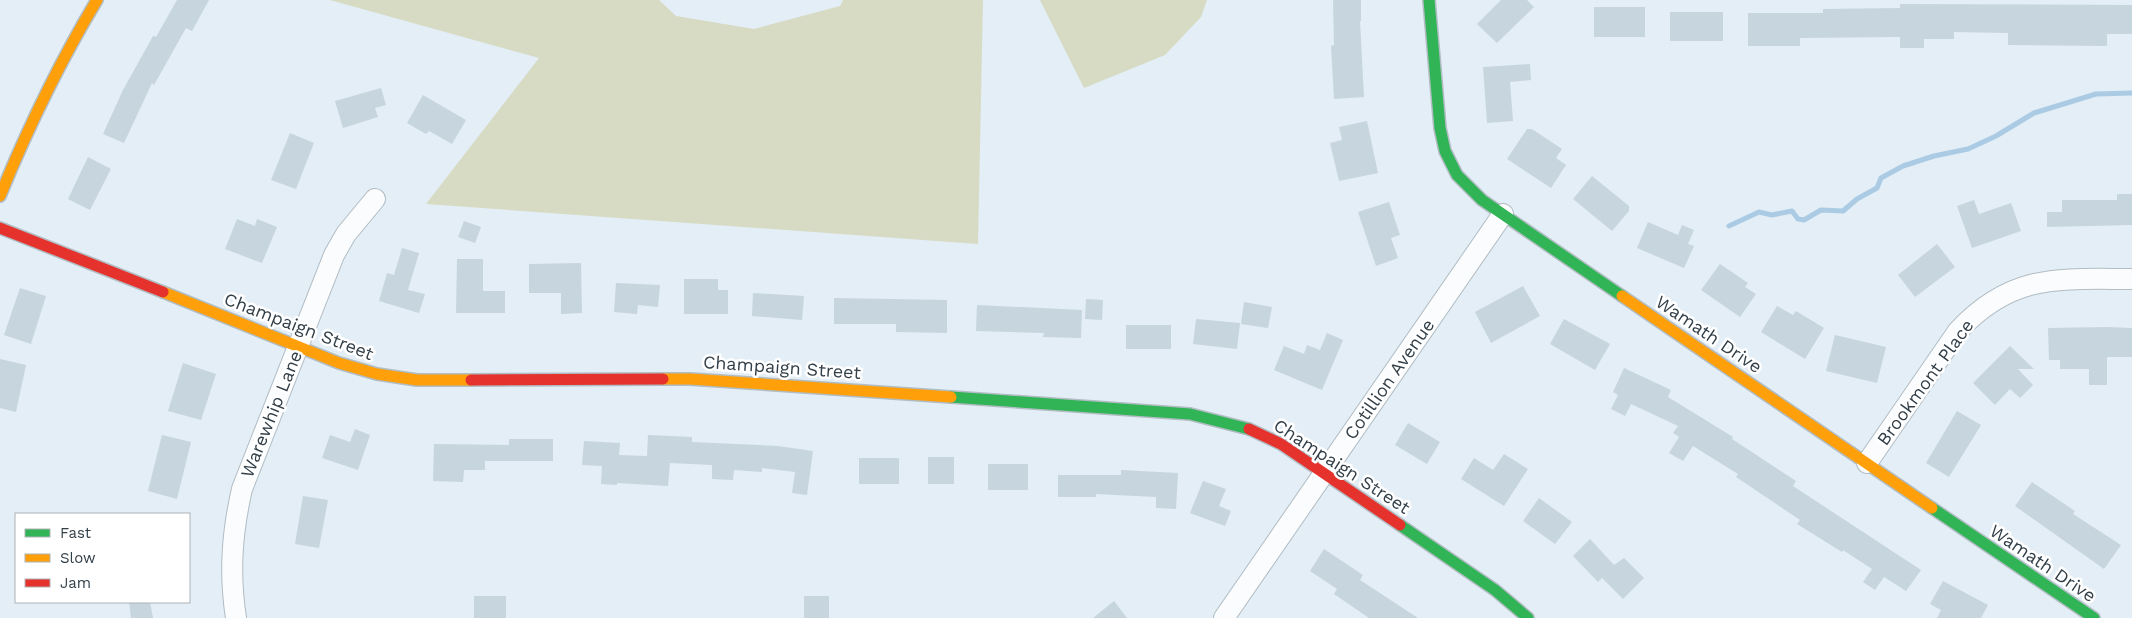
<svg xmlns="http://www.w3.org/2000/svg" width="2132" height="618" font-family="'Work Sans',sans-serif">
  <rect width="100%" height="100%" fill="#e3eef6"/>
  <!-- green -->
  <path fill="#d7dbc4" d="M330,0H659L676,16L754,29L840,6L843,0H983L978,244L426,204L539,58Z
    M1040,0H1207L1201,17L1165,55L1084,88Z"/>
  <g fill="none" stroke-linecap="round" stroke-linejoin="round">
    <!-- stream -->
    <path stroke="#aacbe3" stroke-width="5" d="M1729,226L1759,212L1772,215L1792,211L1798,219L1804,220L1821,210L1843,211L1857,199L1877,188L1881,178L1903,166L1934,156L1968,149L1996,136L2034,113L2096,94L2132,93"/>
  </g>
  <!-- building -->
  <path fill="#c7d5de" d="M177,0H209L192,31L186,28L154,85L152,83L124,143L103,134L123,90L153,36L156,37Z
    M1333,0H1361V21H1360L1364,97L1334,99L1331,46L1334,45Z
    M1501,0H1527L1534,7L1497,43L1477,24Z
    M1900,4L2132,5V34H2107V46L2008,45V33L1954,32V39H1924V48H1900V37L1800,38V46H1748V13H1823V9L1900,8Z
    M1594,7H1645V37H1594Z
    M1670,12H1723V41H1670Z
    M1530,64L1531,80L1510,82L1513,121L1487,123L1483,67Z
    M381,88L386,105L375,108L378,117L343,128L335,101Z
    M423,95L466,120L452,144L429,131L426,134L407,123Z
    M1367,121L1378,173L1339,181L1330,143L1342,140L1339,127Z
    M1527,129H1532L1562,149L1556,158L1566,165L1551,188L1507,159Z
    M290,133L314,143L296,189L271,180Z
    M88,157L111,169L90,210L68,199Z
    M1592,176L1629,206V211L1612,231L1573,199Z
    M2117,194H2132V225L2047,227V212H2062V200H2117Z
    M1974,200L1979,214L2011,203L2021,231L1972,248L1957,206Z
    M1389,202L1400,235L1391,238L1398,258L1376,266L1358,212Z
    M237,219L255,226L257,219L277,227L262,263L225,249Z
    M464,221L481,227L475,243L458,237Z
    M1648,222L1678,235L1682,225L1694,230L1688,244L1694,246L1684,268L1637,248Z
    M1937,244L1955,267L1915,297L1898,275Z
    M402,248L419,253L408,290L425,294L419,313L379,301L387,273L394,275Z
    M457,259H483V291H505V313H456Z
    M581,263L582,313L561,314V293H529V264Z
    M1720,264L1748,283L1745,287L1756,294L1740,317L1701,290Z
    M684,279H718V290H728V314H684Z
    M616,283L660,285L658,307L638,305L637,314L614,312Z
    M1523,286L1540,316L1491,343L1475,312Z
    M20,288L46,296L31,344L4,335Z
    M753,293L804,296L802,320L752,316Z
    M834,298L947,300V333L896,332V324H834Z
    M1086,299L1103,300L1102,320L1085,319Z
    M1244,302L1272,307L1268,328L1241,324Z
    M977,305L1082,310L1081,338L1043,337L1044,333L976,331Z
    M1777,306L1793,315L1796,311L1824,328L1805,359L1761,332Z
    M1196,319L1240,323L1237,349L1193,344Z
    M1564,319L1610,344L1595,370L1550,344Z
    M1126,325H1171V349H1126Z
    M2107,327L2132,328V357H2107V385H2089V369H2060V360H2049L2048,328Z
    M1327,333L1343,340L1322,390L1274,370L1284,346L1304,354L1307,345L1320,350Z
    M1835,335L1886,347L1877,383L1826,371Z
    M2010,346L2034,369H2018L2033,385L2020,398L2010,389L1995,405L1973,383Z
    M0,359L26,365L16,412L0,408Z
    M183,363L216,374L201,420L168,411Z
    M1624,368L1671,390L1668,397L1733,437L1732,439L1796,481L1793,486L1921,570L1906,591L1884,577L1875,590L1863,582L1872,569L1843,550L1842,552L1797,524L1800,520L1736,477L1738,474L1693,446L1683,461L1669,453L1679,437L1673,433L1678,426L1631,404L1625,416L1611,409L1618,395L1613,392Z
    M1957,411L1981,425L1949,477L1926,463Z
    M1408,423L1440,442L1427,464L1395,445Z
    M355,429L370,435L358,470L322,458L330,435L350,442Z
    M162,435L191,442L177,499L148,491Z
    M648,435L692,437V442L778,446L813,451L807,495L792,493L795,472L762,468V472L734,470L733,480L712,479V465L670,463L668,486L617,483V485L601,484L602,466L582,465L584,441L620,443L619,455L647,456Z
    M509,439H553V461H485V470H464L463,482L433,481L434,444L509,445Z
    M1504,454L1528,469L1504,506L1461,479L1474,458L1493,470Z
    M928,457H954V484H928Z
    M859,458H899V484H859Z
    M988,464H1028V490H988Z
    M1121,470L1178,473L1176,509L1156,508V497L1096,494V497H1058V475H1121Z
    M1203,481L1226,489L1219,506L1231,511L1225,526L1190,513Z
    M2032,482L2075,511L2073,514L2121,545L2104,569L2015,506Z
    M303,496L328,500L319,548L295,544Z
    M1539,498L1572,522L1555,544L1523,521Z
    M1590,539L1614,565L1624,558L1644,578L1623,599L1602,578L1598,582L1573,556Z
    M1324,549L1363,575L1360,580L1418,618H1369L1334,594L1337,589L1310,571Z
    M1943,581L1988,605L1981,618H1937L1941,610L1930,604Z
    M474,596H506V618H474Z
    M804,596H829V618H804Z
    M1114,601L1127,618H1093Z
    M129,602H150L153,618H131Z"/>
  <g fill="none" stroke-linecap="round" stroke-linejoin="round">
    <!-- street casing -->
    <g stroke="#b1bcc3" stroke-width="22">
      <path id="street" d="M1867,463L1958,331C2012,273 2059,279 2132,279
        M236,618C229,573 232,533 242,489L334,255L346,234L375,199
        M1224,618L1503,214"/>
    </g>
    <!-- fast casing -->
    <g stroke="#b1bcc3" stroke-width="14">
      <path id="fast" d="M1429,0L1440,128L1445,151L1457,175L1482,200L1622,296
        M951,397L1190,414L1249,429
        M1932,508L2094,618
        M1400,525L1495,590L1528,618"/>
    </g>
    <!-- slow casing -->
    <g stroke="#b1bcc3" stroke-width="14">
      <path id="slow" d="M0,196C28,128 59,63 97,0
        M163,292L339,363L377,374L417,380H471
        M1622,296L1932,508
        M663,379H690L951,397"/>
    </g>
    <!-- jam casing -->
    <g stroke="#b1bcc3" stroke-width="14">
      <path id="jam" d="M0,228L163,292
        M471,380L663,379
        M1249,429L1281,444L1400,525"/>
    </g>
    <!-- street -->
    <use href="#street" stroke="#fbfcfe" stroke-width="20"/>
    <!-- fast -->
    <use href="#fast" stroke="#30b455" stroke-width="11"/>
    <!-- slow -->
    <use href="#slow" stroke="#ff9f0a" stroke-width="11"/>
    <!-- jam -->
    <use href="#jam" stroke="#e5322d" stroke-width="11"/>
  </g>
  <g text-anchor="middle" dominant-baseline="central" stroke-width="5" stroke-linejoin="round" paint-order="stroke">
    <!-- street labels -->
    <g font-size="18" fill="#323f48" stroke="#fff">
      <text transform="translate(299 326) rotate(21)">Champaign Street</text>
      <text transform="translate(1709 334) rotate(34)">Wamath Drive</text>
      <text transform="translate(782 367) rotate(4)">Champaign Street</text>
      <text transform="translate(1389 379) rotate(-55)">Cotillion Avenue</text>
      <text transform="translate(1925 382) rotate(-54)">Brookmont Place</text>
      <text transform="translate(271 414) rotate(-68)">Warewhip Lane</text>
      <text transform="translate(1342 466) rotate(33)">Champaign Street</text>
      <text transform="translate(2043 563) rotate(34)">Wamath Drive</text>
    </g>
  </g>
  <!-- legend -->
  <rect x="15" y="513" width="175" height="90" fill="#ffffff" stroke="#adb2b6"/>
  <rect x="25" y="529" width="25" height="8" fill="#30b455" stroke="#adb2b6"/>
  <text x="60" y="538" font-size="15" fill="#323f48">Fast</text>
  <rect x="25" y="554" width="25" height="8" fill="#ff9f0a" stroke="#adb2b6"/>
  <text x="60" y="563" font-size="15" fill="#323f48">Slow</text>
  <rect x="25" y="579" width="25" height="8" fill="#e5322d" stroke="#adb2b6"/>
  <text x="60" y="588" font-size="15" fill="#323f48">Jam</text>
</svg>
